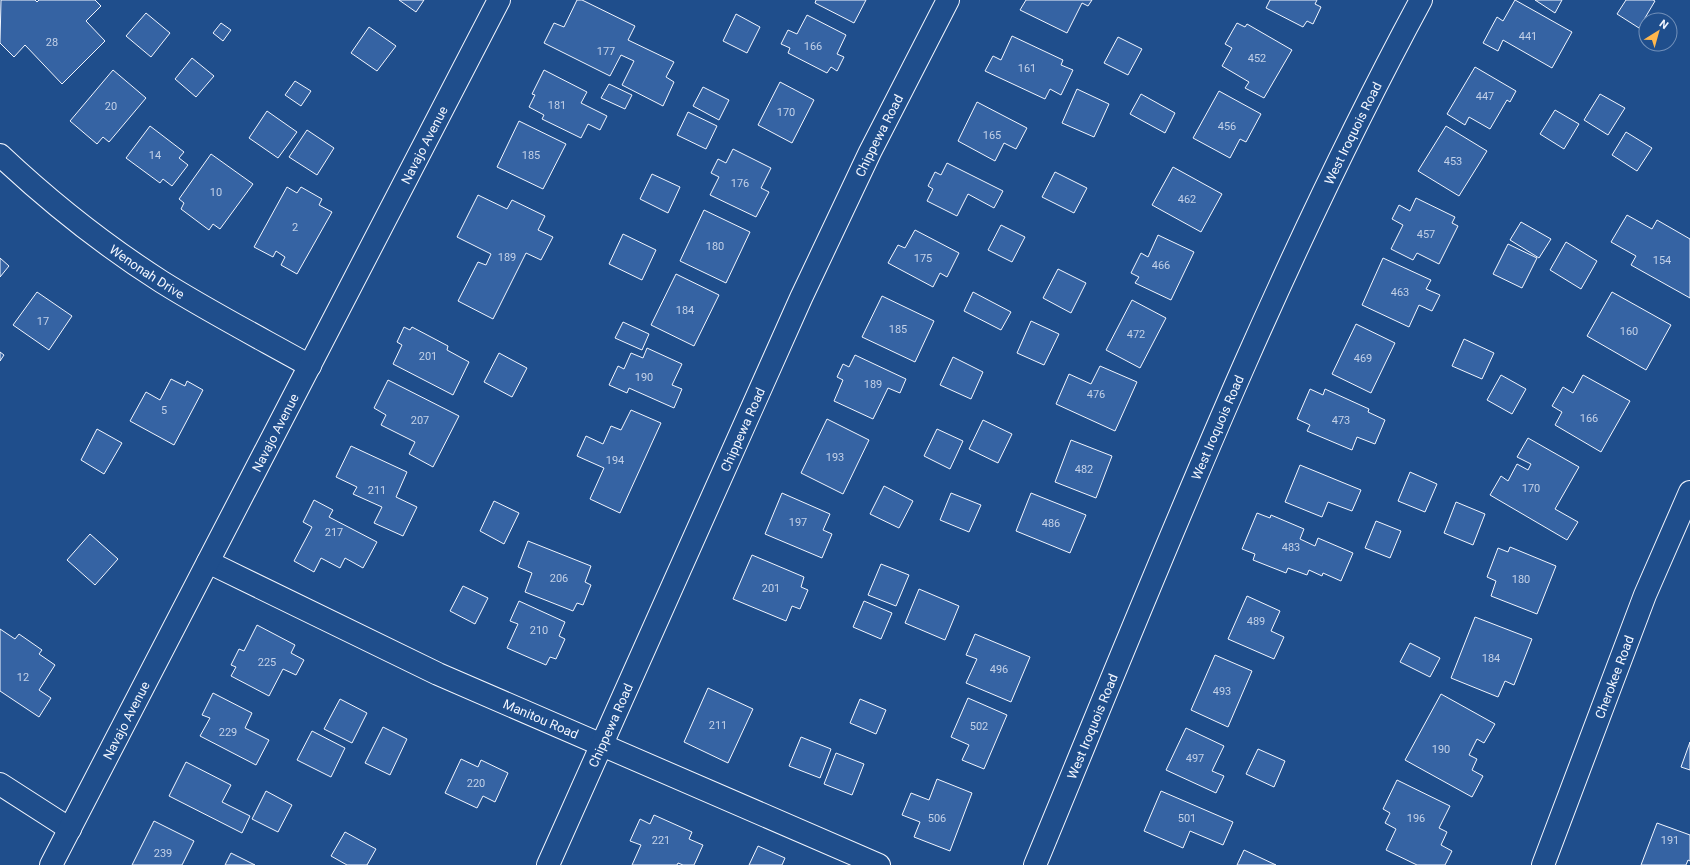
<svg xmlns="http://www.w3.org/2000/svg" width="1690" height="865" font-family="Roboto,sans-serif">
  <rect width="100%" height="100%" fill="#1f4e8c"/>
  <!-- building -->
  <path fill="#3563a3" stroke="#f2f6ff" d="M1,0H35L37,2L39,0H95L101,6L86,21L105,41L62,84L25,45L14,57L0,43Z
    M399,0H424L416,12Z
    M577,0H582L635,26L628,40L674,62L666,77L674,82L663,106L622,85L634,61L621,55L610,76L544,43L554,23L564,27Z
    M816,0H866L854,23L815,3Z
    M1026,0H1092L1088,6L1082,3L1067,33L1020,10Z
    M1270,0H1317L1315,4L1321,7L1313,24L1307,21L1303,27L1266,8Z
    M1515,0L1572,32L1552,68L1503,40L1498,51L1483,43L1497,17L1503,21Z
    M1535,0H1562L1555,13Z
    M1626,0H1653L1655,1L1639,28L1617,14Z
    M146,13L170,33L151,57L126,36Z
    M736,14L760,27L747,53L723,41Z
    M807,15L846,35L837,54L844,57L837,71L831,67L827,73L788,53L790,48L781,44L788,30L797,34Z
    M221,23L231,30L223,41L213,33Z
    M1237,23L1245,27L1247,24L1292,50L1264,98L1245,88L1249,82L1222,66L1232,48L1225,44Z
    M369,27L396,46L377,71L351,53Z
    M1012,36L1063,60L1061,65L1073,70L1061,95L1050,89L1045,99L985,71L993,56L1001,60Z
    M1118,37L1142,49L1128,75L1104,63Z
    M192,58L214,76L196,97L175,79Z
    M1475,67L1516,91L1510,102L1507,100L1490,129L1469,117L1465,125L1447,114Z
    M113,70L146,98L109,142L103,137L97,144L70,121Z
    M544,70L587,92L581,103L607,116L600,130L588,124L581,138L542,119L544,115L529,107L535,95L532,94Z
    M295,81L311,91L301,106L285,95Z
    M780,82L814,100L792,143L758,125Z
    M609,84L632,95L625,109L601,98Z
    M703,87L729,100L719,120L693,106Z
    M1077,89L1109,104L1094,137L1062,123Z
    M1219,91L1261,114L1246,142L1240,139L1230,158L1193,138Z
    M1141,94L1175,113L1165,133L1130,114Z
    M1600,94L1625,108L1608,135L1584,120Z
    M977,102L1027,128L1016,149L1004,143L995,161L958,141Z
    M1555,110L1579,124L1564,149L1540,134Z
    M267,111L297,132L278,158L249,138Z
    M688,112L717,126L706,149L677,135Z
    M519,121L566,144L543,189L497,167Z
    M150,126L184,152L179,158L188,165L172,186L163,179L160,183L126,158Z
    M1446,126L1487,151L1459,196L1418,171Z
    M307,130L334,148L317,175L289,157Z
    M1626,132L1652,148L1637,171L1612,155Z
    M733,149L771,168L761,188L769,192L756,217L710,195L719,177L711,173L718,159L726,163Z
    M211,154L253,184L220,229L213,224L209,230L181,209L184,203L179,199Z
    M947,163L1003,191L994,208L968,194L957,216L927,201L933,189L928,186L935,172L941,175Z
    M1173,167L1222,194L1201,232L1152,205Z
    M1055,172L1087,188L1074,213L1042,197Z
    M652,174L680,187L668,213L640,199Z
    M287,187L297,193L301,187L322,199L319,205L332,212L297,274L281,265L285,257L276,251L273,257L254,247Z
    M478,195L507,209L512,200L545,216L538,230L553,237L541,260L526,253L493,319L458,301L478,262L486,265L491,254L457,237Z
    M1416,198L1455,217L1452,223L1458,226L1439,264L1417,253L1413,260L1391,249L1403,225L1392,219L1399,205L1410,211Z
    M704,210L750,232L726,283L680,261Z
    M1627,215L1652,229L1657,220L1690,239V298L1631,265L1636,256L1611,242Z
    M1521,222L1551,239L1539,258L1510,240Z
    M1001,225L1025,237L1012,262L988,250Z
    M915,230L959,253L947,277L940,273L933,287L888,263L898,245L905,248Z
    M623,234L656,250L642,280L609,264Z
    M1158,235L1194,252L1171,300L1135,283L1139,277L1131,273L1141,253L1148,257Z
    M1566,242L1597,261L1581,289L1550,270Z
    M1508,244L1537,258L1522,288L1493,274Z
    M0,258L9,266L0,277Z
    M1383,258L1431,280L1426,289L1440,295L1432,311L1419,305L1409,327L1362,305Z
    M1058,269L1086,283L1071,313L1043,298Z
    M676,274L719,295L694,346L651,325Z
    M37,292L72,316L49,350L13,325Z
    M973,292L1011,312L1001,330L964,311Z
    M1612,292L1671,325L1646,370L1587,336Z
    M882,296L934,321L915,362L862,337Z
    M1132,300L1166,318L1140,368L1106,350Z
    M1031,321L1059,334L1044,365L1017,353Z
    M623,322L649,334L642,350L615,338Z
    M1356,324L1395,343L1371,393L1332,374Z
    M404,327L410,330L412,327L448,346L447,350L469,362L453,395L393,364L402,345L397,342Z
    M1464,339L1494,353L1482,379L1452,366Z
    M647,348L682,364L672,385L682,389L674,408L629,388L627,393L609,385L618,366L624,369L631,353L643,358Z
    M0,352L4,355L0,361Z
    M499,353L527,368L512,397L484,382Z
    M855,355L906,379L900,393L888,388L873,419L834,401L843,380L837,377L843,364L849,367Z
    M953,357L983,372L971,399L940,385Z
    M1100,366L1137,382L1115,431L1056,404L1069,374L1091,384Z
    M1501,375L1526,389L1512,414L1487,400Z
    M1583,375L1630,401L1601,452L1555,425L1562,412L1552,406L1563,387L1573,393Z
    M171,379L185,386L187,381L203,390L174,445L130,421L146,392L160,400Z
    M388,380L459,416L433,467L409,454L415,442L381,425L386,415L374,408Z
    M1310,389L1323,395L1325,389L1369,409L1368,412L1385,420L1375,444L1357,437L1352,450L1307,431L1310,425L1297,419Z
    M631,410L661,423L620,513L590,499L604,468L577,456L586,436L603,444L611,426L621,430Z
    M827,419L869,440L843,494L801,473Z
    M983,420L1012,434L998,463L969,449Z
    M97,429L122,443L104,474L81,460Z
    M937,429L963,441L950,469L924,456Z
    M1528,438L1579,467L1555,509L1578,522L1567,540L1490,495L1501,476L1508,481L1517,464L1528,470L1531,464L1517,457Z
    M1071,440L1112,456L1096,498L1055,482Z
    M351,446L407,472L396,497L417,507L403,536L374,523L382,507L353,494L357,487L336,477Z
    M1300,465L1361,490L1352,511L1328,502L1322,517L1285,502Z
    M1410,472L1437,484L1425,512L1398,501Z
    M884,486L913,501L899,528L870,514Z
    M782,493L830,514L823,530L832,534L822,558L765,534Z
    M951,493L981,505L969,532L940,520Z
    M1031,493L1086,515L1070,553L1016,531Z
    M314,500L333,510L329,517L377,542L363,568L345,558L340,568L321,558L314,572L294,561L312,527L303,522Z
    M494,501L519,513L504,544L480,531Z
    M1456,502L1485,514L1473,545L1444,533Z
    M1257,513L1270,518L1271,515L1304,529L1300,539L1315,546L1318,538L1353,553L1341,581L1323,573L1322,576L1309,570L1307,575L1288,568L1286,573L1253,560L1255,554L1242,549Z
    M1376,521L1401,531L1390,558L1365,548Z
    M90,534L118,559L95,585L67,560Z
    M528,541L591,566L585,582L591,585L583,605L577,603L573,611L525,592L532,573L518,567Z
    M1510,547L1556,566L1537,614L1491,596L1496,581L1487,577L1498,548L1508,552Z
    M752,555L804,577L801,587L808,590L800,609L792,606L786,621L733,599Z
    M881,564L909,575L896,606L868,595Z
    M463,586L488,598L475,624L450,611Z
    M919,589L959,606L945,640L905,623Z
    M1247,596L1280,611L1271,631L1284,637L1274,659L1228,639Z
    M519,601L565,622L559,636L565,639L556,659L550,657L546,665L507,648L518,624L510,621Z
    M864,601L892,613L881,639L853,627Z
    M1475,617L1532,639L1514,685L1505,681L1498,697L1451,678Z
    M257,625L295,645L291,653L304,660L296,675L283,669L269,696L231,676L236,667L231,665L239,649L244,651Z
    M0,629L15,639L19,634L42,650L39,654L55,665L39,690L51,698L39,717L0,691Z
    M975,634L1030,657L1011,702L966,683L977,659L966,655Z
    M1410,643L1440,658L1430,677L1400,662Z
    M1215,655L1252,671L1228,727L1191,710Z
    M708,688L753,709L728,763L684,742Z
    M213,693L252,713L245,728L269,740L256,765L200,736L210,718L202,715Z
    M1441,694L1495,724L1484,743L1477,739L1469,755L1477,759L1472,770L1483,776L1472,797L1405,760Z
    M968,698L1007,715L984,769L962,760L969,745L951,737Z
    M340,699L367,713L352,743L324,729Z
    M860,699L886,710L876,734L850,723Z
    M383,727L407,739L390,775L365,763Z
    M1186,728L1224,746L1212,771L1224,776L1216,793L1166,770Z
    M312,731L345,748L331,777L297,760Z
    M801,737L831,749L820,778L789,766Z
    M1690,742V770L1681,767Z
    M1258,749L1285,761L1274,787L1246,774Z
    M836,753L864,764L852,795L824,784Z
    M461,759L478,767L481,760L508,773L495,802L483,796L477,808L445,793Z
    M186,762L231,785L222,802L250,816L242,833L169,796Z
    M937,779L972,793L950,851L914,837L920,822L902,815L911,793L929,800Z
    M1397,780L1450,806L1439,828L1447,832L1441,845L1452,851L1445,865H1417L1386,850L1396,829L1385,823L1390,813L1383,809Z
    M266,791L292,805L278,832L252,819Z
    M1161,791L1233,822L1223,845L1190,831L1183,848L1144,831Z
    M654,815L692,832L689,839L703,845L694,865H683L678,863L677,865H632L641,845L630,841L640,819L650,824Z
    M154,821L194,841L182,865H132Z
    M1657,823L1690,835V861L1688,860L1686,865H1641Z
    M345,832L376,849L367,865H347L331,856Z
    M758,846L785,858L782,865H749Z
    M1244,850L1276,865H1237Z
    M231,853L255,865H225Z"/>
  <g fill="none" stroke-linecap="round" stroke-linejoin="round">
    <!-- minor casing -->
    <g stroke="#f2f6ff" stroke-width="24">
      <g id="minor">
        <path id="s1" d="M0,155C50,202 104,245 162,282C210,312 260,338 310,366"/>
        <path id="s2" d="M208,562L438,674L879,865"/>
        <path d="M0,784L70,829"/>
        <path id="s3" d="M51,865L499,0"/>
        <path id="s4" d="M548,865L801,298L870,152L948,0"/>
        <path id="s5" d="M1035,865C1156,573 1271,278 1421,0"/>
        <path id="s6" d="M1543,865L1645,595L1690,492"/>
      </g>
    </g>
    <!-- minor -->
    <use href="#minor" stroke="#1f4e8c" stroke-width="22"/>
  </g>
  <g text-anchor="middle" dominant-baseline="central" stroke-width="3" stroke-linejoin="round" paint-order="stroke">
    <!-- number labels -->
    <g font-size="11" fill="#c3d1e8">
      <text x="1528" y="36">441</text>
      <text x="52" y="42">28</text>
      <text x="813" y="46">166</text>
      <text x="606" y="51">177</text>
      <text x="1257" y="58">452</text>
      <text x="1027" y="68">161</text>
      <text x="1485" y="96">447</text>
      <text x="557" y="105">181</text>
      <text x="111" y="106">20</text>
      <text x="786" y="112">170</text>
      <text x="1227" y="126">456</text>
      <text x="992" y="135">165</text>
      <text x="155" y="155">14</text>
      <text x="531" y="155">185</text>
      <text x="1453" y="161">453</text>
      <text x="740" y="183">176</text>
      <text x="216" y="192">10</text>
      <text x="1187" y="199">462</text>
      <text x="295" y="227">2</text>
      <text x="1426" y="234">457</text>
      <text x="715" y="246">180</text>
      <text x="507" y="257">189</text>
      <text x="923" y="258">175</text>
      <text x="1662" y="260">154</text>
      <text x="1161" y="265">466</text>
      <text x="1400" y="292">463</text>
      <text x="685" y="310">184</text>
      <text x="43" y="321">17</text>
      <text x="898" y="329">185</text>
      <text x="1629" y="331">160</text>
      <text x="1136" y="334">472</text>
      <text x="428" y="356">201</text>
      <text x="1363" y="358">469</text>
      <text x="644" y="377">190</text>
      <text x="873" y="384">189</text>
      <text x="1096" y="394">476</text>
      <text x="164" y="410">5</text>
      <text x="1589" y="418">166</text>
      <text x="420" y="420">207</text>
      <text x="1341" y="420">473</text>
      <text x="835" y="457">193</text>
      <text x="615" y="460">194</text>
      <text x="1084" y="469">482</text>
      <text x="1531" y="488">170</text>
      <text x="377" y="490">211</text>
      <text x="798" y="522">197</text>
      <text x="1051" y="523">486</text>
      <text x="334" y="532">217</text>
      <text x="1291" y="547">483</text>
      <text x="559" y="578">206</text>
      <text x="1521" y="579">180</text>
      <text x="771" y="588">201</text>
      <text x="1256" y="621">489</text>
      <text x="539" y="630">210</text>
      <text x="1491" y="658">184</text>
      <text x="267" y="662">225</text>
      <text x="999" y="669">496</text>
      <text x="23" y="677">12</text>
      <text x="1222" y="691">493</text>
      <text x="718" y="725">211</text>
      <text x="979" y="726">502</text>
      <text x="228" y="732">229</text>
      <text x="1441" y="749">190</text>
      <text x="1195" y="758">497</text>
      <text x="476" y="783">220</text>
      <text x="937" y="818">506</text>
      <text x="1187" y="818">501</text>
      <text x="1416" y="818">196</text>
      <text x="661" y="840">221</text>
      <text x="1670" y="840">191</text>
      <text x="163" y="853">239</text>
    </g>
    <!-- street labels -->
    <g font-size="13" fill="#f2f6ff" stroke="#1f4e8c">
      <text stroke="none"><textPath href="#s5" startOffset="798">West Iroquois Road</textPath></text>
      <text stroke="none"><textPath href="#s4" startOffset="801">Chippewa Road</textPath></text>
      <text stroke="none"><textPath href="#s3" startOffset="811">Navajo Avenue</textPath></text>
      <text stroke="none"><textPath href="#s1" startOffset="188">Wenonah Drive</textPath></text>
      <text stroke="none"><textPath href="#s5" startOffset="474">West Iroquois Road</textPath></text>
      <text stroke="none"><textPath href="#s4" startOffset="477">Chippewa Road</textPath></text>
      <text stroke="none"><textPath href="#s3" startOffset="487">Navajo Avenue</textPath></text>
      <text stroke="none"><textPath href="#s6" startOffset="201">Cherokee Road</textPath></text>
      <text stroke="none"><textPath href="#s2" startOffset="368">Manitou Road</textPath></text>
      <text stroke="none"><textPath href="#s3" startOffset="163">Navajo Avenue</textPath></text>
      <text stroke="none"><textPath href="#s4" startOffset="153">Chippewa Road</textPath></text>
      <text stroke="none"><textPath href="#s5" startOffset="150">West Iroquois Road</textPath></text>
    </g>
  </g>
  <!-- north arrow -->
  <g transform="translate(1658 32) rotate(37)"><circle r="19" fill="#1f4e8c" stroke="#7391ba"/>
  <path d="M0-3L7 15L0 10L-7 15Z" fill="#ffb74d"/>
  <text y="-6" font-size="11" font-weight="bold" text-anchor="middle" fill="#f2f6ff">N</text>
  </g>
</svg>
